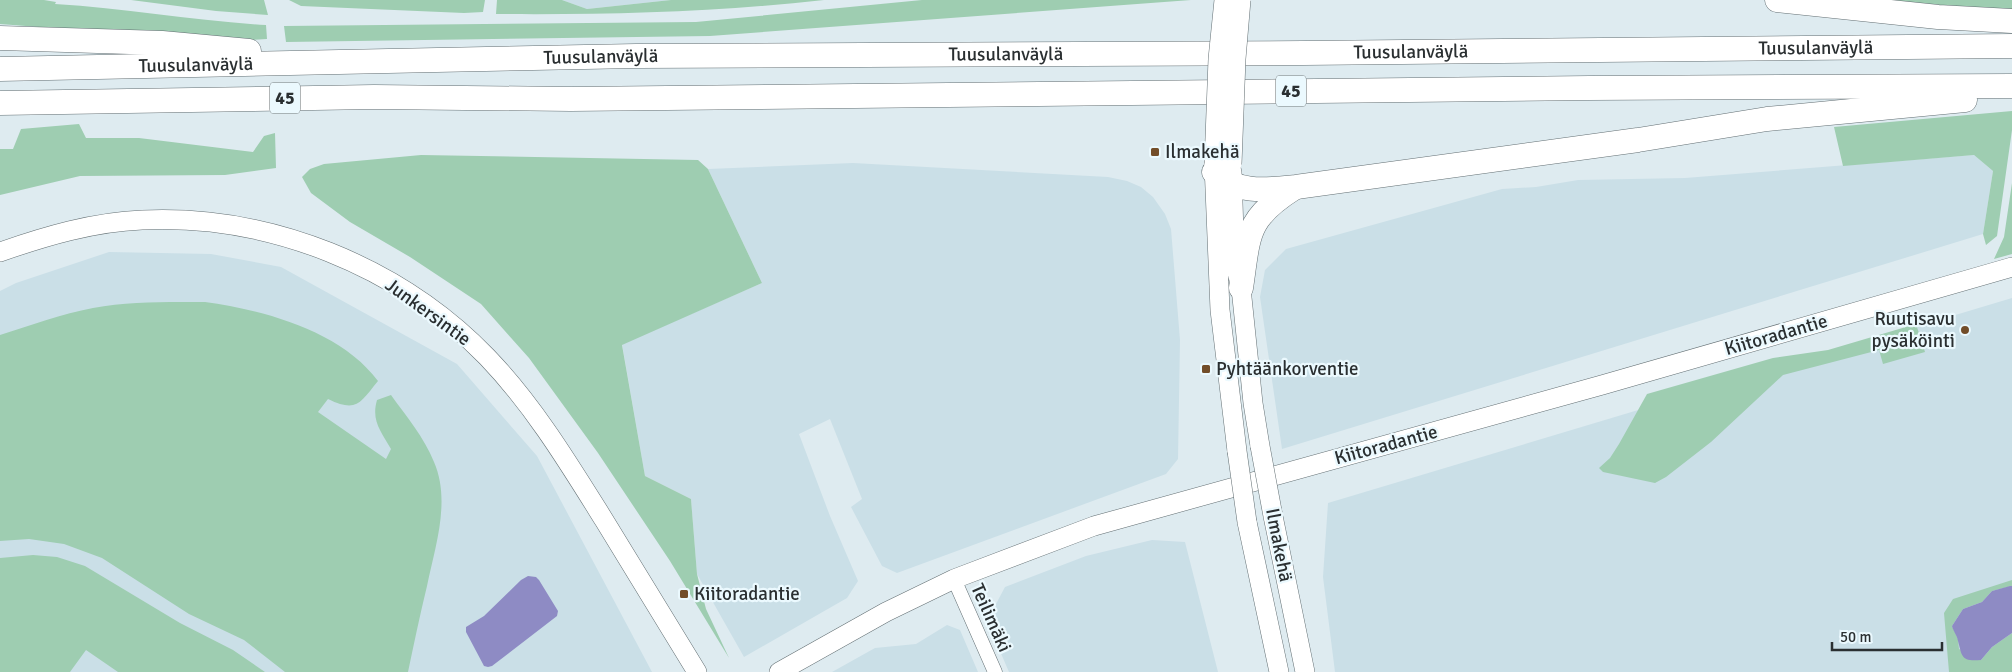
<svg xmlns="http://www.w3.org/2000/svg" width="2012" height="672" font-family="Signika,sans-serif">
  <rect width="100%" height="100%" fill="#deebf0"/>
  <!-- built -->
  <path fill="#cadfe7" d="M562,0H671L587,9Z
    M1974,155L1993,171L1983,234L1282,449L1260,297L1265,270L1286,249L1502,189L1536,187L1578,180L1685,178Z
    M853,163L1108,177L1127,181L1141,187L1153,197L1165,214L1171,229L1180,340L1178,459L1166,474L897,573L882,566L851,507L862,499L830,419L799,434L830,516L858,581L847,598L744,657L697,574L691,499L645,476L622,344L762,283L708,169Z
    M109,252L211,254L281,267L457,364L537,456L652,672H0V291L16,283Z
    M2012,298V672H1335L1323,577L1328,503Z
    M1152,540L1185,542L1218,672H1009L987,621L1005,587L1086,556Z
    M947,625L960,630L978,672H832L875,648L916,644Z"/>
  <!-- green -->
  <path fill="#9ecdb1" d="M0,0H44L56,2L55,4C126,8 195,21 266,25L267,39L252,40L155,36L0,24Z
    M131,0H264L268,15L216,11Z
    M289,0H485L483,12L464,13L301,6Z
    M497,0H562L587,9L671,0H824C715,12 606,15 496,14Z
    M922,0H1191L710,36L286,42L284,26L696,22Z
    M1868,0H2012V10Z
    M2012,111V130L1997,236L1986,245L1983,234L1993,171L1974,155L1843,166L1834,127Z
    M79,124L86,138H139L253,152L264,136L275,133L276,168L225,175L80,176L0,195V149H13L21,129Z
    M421,155L698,160L708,169L762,283L622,345L645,476L691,499L697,574L706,609L729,658L670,561L598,453L529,358L481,304L410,257L350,222L311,193L302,177L310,169L324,164Z
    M2012,183V254L1994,259L2004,237Z
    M205,302C264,310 341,331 378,381C360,403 357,413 328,399L318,412L386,459L391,449C381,431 371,421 377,400L391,395C406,416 424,437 434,462C451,501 435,547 427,586C420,615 414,643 408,672H285L244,640L189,614L102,558L64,544L29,539L0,541V335C31,325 62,314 93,308C130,301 169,302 205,302Z
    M1916,324L1925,352L1883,364L1879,350L1783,375L1711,442L1666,477L1655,483L1603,472L1599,468L1610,458L1619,444L1647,394L1773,358L1828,350Z
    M33,555L57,557L85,566L180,623L233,650L265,672H118L86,650L70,672H0V558Z
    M2012,580V586L1992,591L1982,602L1963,609L1952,626L1958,639L1959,649L1981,660L1992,647L2012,633V672H1949L1944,613L1953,599Z"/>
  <!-- water -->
  <path fill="#8e8bc4" d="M528,576L536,577L539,580L558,611L557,616L492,666L488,667L484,666L466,632V627L484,616L521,580Z
    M2010,586H2012V633L1992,647L1981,660C1961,662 1962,656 1958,641C1957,635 1953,631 1952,626L1963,609L1982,602L1992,591Z"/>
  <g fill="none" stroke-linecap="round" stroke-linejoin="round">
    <!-- street casing -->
    <g stroke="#636f73" stroke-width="15">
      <path id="street" d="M954,579L995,672"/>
    </g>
    <!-- secondary casing -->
    <g stroke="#636f73" stroke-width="20">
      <path id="secondary" d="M1214,164L1220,310L1237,451
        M1232,172L1235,264L1241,288L1253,403L1260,446
        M0,252C46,236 93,222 142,220C269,214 399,266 487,357C534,406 569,464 604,520C635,571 666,621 697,672
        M1273,516L1305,672
        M1247,522L1279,672
        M779,672L886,612L954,579L1094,526L1602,385L2012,267"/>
    </g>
    <!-- highway casing -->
    <g stroke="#636f73" stroke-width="25">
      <g id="highway">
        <path d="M1777,0L1938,17L2012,21"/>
        <path d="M0,38L162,43L249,51"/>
        <path id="s1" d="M0,69L636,56L1304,53L2012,46"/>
        <path d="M0,103L374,97L571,99L1590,88L2012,86"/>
        <path d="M1214,172C1238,194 1265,190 1296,187L1638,140L1767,119L1965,100"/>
        <path d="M1241,288C1249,235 1245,219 1294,188"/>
      </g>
    </g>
    <!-- street -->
    <use href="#street" stroke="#fff" stroke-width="14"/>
    <!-- secondary -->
    <use href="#secondary" stroke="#fff" stroke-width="19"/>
    <!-- highway -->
    <use href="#highway" stroke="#fff" stroke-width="24"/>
    <!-- secondary-bridge casing -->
    <g stroke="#636f73" stroke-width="20" stroke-linecap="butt">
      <path id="secondary-bridge" d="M1214,164L1218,59L1224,0
        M1232,164L1236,59L1241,0
        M1260,446L1273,516
        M1237,451L1247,522"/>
    </g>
    <!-- secondary-bridge -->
    <use href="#secondary-bridge" stroke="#fff" stroke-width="19"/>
  </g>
  <!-- markers -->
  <g fill="#724d29" stroke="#ebf9fe" stroke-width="2">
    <rect x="1150" y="147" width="10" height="10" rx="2.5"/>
    <circle cx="1965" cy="330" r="5"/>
    <rect x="1201" y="364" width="10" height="10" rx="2.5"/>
    <rect x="679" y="589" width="10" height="10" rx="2.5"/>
  </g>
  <g text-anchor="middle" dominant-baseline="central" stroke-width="4.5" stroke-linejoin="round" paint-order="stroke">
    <!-- shield labels -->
    <g fill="#ebf9fe" stroke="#646c6e" stroke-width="1">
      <rect x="1276" y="75.5" width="30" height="31" rx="4"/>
      <rect x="270" y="82.5" width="30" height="31" rx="4"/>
    </g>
    <g font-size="18" font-weight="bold" fill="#2a2f31">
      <text x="1291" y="91">45</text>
      <text x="285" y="98">45</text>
    </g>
    <!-- street labels -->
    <g font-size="19" fill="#2a2f31" stroke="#ebf9fe">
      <text stroke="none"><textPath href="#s1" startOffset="1816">Tuusulanväylä</textPath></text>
      <text stroke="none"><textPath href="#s1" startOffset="1411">Tuusulanväylä</textPath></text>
      <text stroke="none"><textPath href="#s1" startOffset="1006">Tuusulanväylä</textPath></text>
      <text stroke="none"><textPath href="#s1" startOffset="601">Tuusulanväylä</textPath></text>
      <text stroke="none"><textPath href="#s1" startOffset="196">Tuusulanväylä</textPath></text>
      <text transform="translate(428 312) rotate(36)">Junkersintie</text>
      <text transform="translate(1776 335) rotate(-16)">Kiitoradantie</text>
      <text transform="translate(1386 445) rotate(-15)">Kiitoradantie</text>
      <text transform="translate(1279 545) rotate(79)">Ilmakehä</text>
      <text transform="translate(991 618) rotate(66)">Teilimäki</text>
    </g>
    <!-- poi labels -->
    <g font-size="19" fill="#2a2f31" stroke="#ebf9fe" text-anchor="start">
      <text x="1165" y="152">Ilmakehä</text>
      <text x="1955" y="319" text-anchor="end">Ruutisavu<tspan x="1955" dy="22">pysäköinti</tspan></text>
      <text x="1216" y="369">Pyhtäänkorventie</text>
      <text x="694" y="594">Kiitoradantie</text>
    </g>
  </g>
  <!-- scale -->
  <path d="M1832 642v8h110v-8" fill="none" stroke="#2a2f31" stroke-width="2.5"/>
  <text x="1840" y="642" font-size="15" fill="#2a2f31" stroke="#ebf9fe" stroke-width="4" paint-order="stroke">50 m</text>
</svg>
